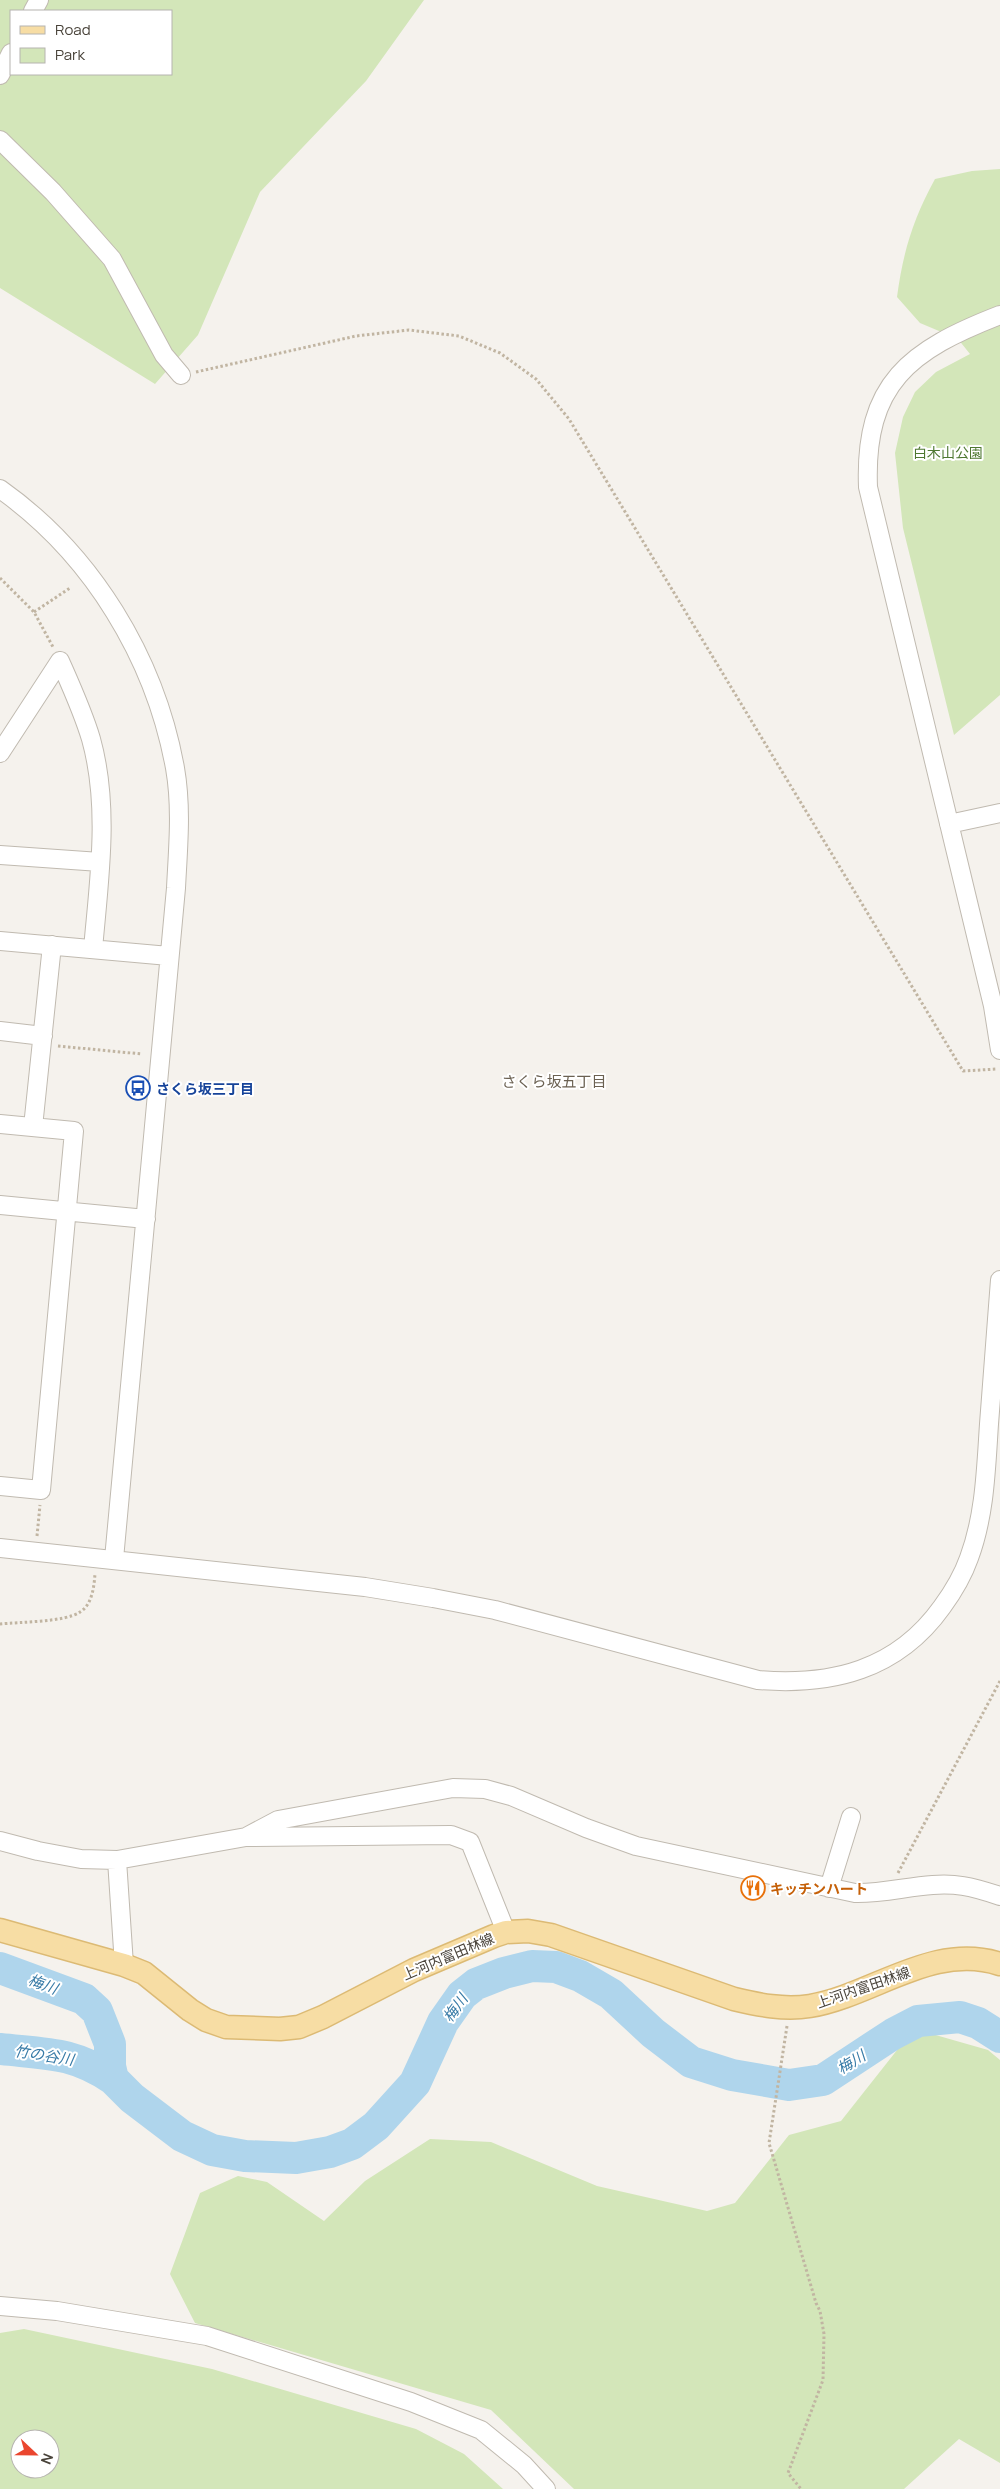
<svg xmlns="http://www.w3.org/2000/svg" width="1000" height="2489" font-family="Manrope,'Noto Sans JP',sans-serif">
  <rect width="100%" height="100%" fill="#f5f2ed"/>
  <!-- green -->
  <path fill="#d3e6b9" fill-rule="evenodd" d="M0,0H424L366,81L260,192L198,335L155,384L0,288ZM11,11H171V74H11Z
    M1000,169V695L954,735L903,528L895,453L903,417L915,392L936,372L970,354L958,339L920,323L897,297C903,252 913,219 935,179L972,171Z
    M932,2034L988,2050L1000,2060V2463L959,2439L904,2489H574L491,2410L195,2323L170,2274L200,2193L238,2176L267,2182L324,2221L365,2181L430,2139L491,2142L597,2186L707,2211L735,2203L789,2135L841,2121L905,2040Z
    M24,2329L212,2369L416,2429L464,2454L503,2489H0V2333ZM20,2439H50V2469H20Z"/>
  <g fill="none" stroke-linecap="round" stroke-linejoin="round">
    <!-- river -->
    <path stroke="#afd5ec" stroke-width="32" d="M0,1968L84,1999L97,2011L110,2044V2066L113,2079L132,2098L182,2136L212,2150L245,2156L296,2158L330,2152L352,2144L376,2126L415,2083L443,2022L462,1995L476,1984L504,1973L532,1966L556,1967L580,1976L611,1994L653,2033L691,2062L732,2075L789,2085L823,2080L893,2034L918,2021L960,2017L978,2023L1000,2037
      M0,2049C47,2054 73,2052 113,2079"/>
    <!-- minor casing -->
    <g stroke="#c0bab0" stroke-width="20">
      <path id="minor" d="M33,11L39,0
        M0,75L11,53
        M0,140L53,192L112,259L164,355L181,375
        M1000,315C910,350 864,383 868,487L993,1006L1000,1050
        M0,489C92,554 155,658 175,768C182,808 178,848 176,888L114,1559
        M60,661C71,686 83,712 91,739C110,807 99,880 93,949
        M0,753L60,661
        M949,824L1000,813
        M0,855L100,862
        M0,941L169,956
        M0,1031L43,1036
        M0,1124L74,1131L41,1490L0,1486
        M33,1127L52,945
        M0,1205L146,1219
        M0,1548L365,1587L433,1598L495,1610L758,1680C832,1686 897,1670 942,1607C953,1592 963,1575 969,1558C985,1515 986,1469 989,1424C993,1376 996,1328 1000,1280
        M246,1837L278,1820L453,1788L485,1789L511,1796L586,1828L636,1846L855,1893C891,1894 928,1880 963,1886C976,1888 988,1892 1000,1896
        M0,1841L38,1851L81,1859L117,1860L246,1837L451,1835L470,1842L506,1932
        M117,1860L124,1965
        M829,1888L851,1817
        M0,2306L57,2311L207,2336L411,2402L481,2430L524,2465L546,2489"/>
    </g>
    <!-- major casing -->
    <g stroke="#dcba74" stroke-width="25">
      <path id="major" d="M0,1930L124,1965L144,1973L190,2010L206,2020L226,2027L280,2029L299,2027L323,2017L414,1970L494,1936L506,1932L528,1931L551,1935L734,1999C759,2005 784,2010 810,2006C874,1995 933,1942 1000,1964"/>
    </g>
    <!-- path -->
    <path stroke="#c1b5a2" stroke-width="3" stroke-dasharray="2.5 2.5" stroke-linecap="butt" d="M196,372L356,336L409,330L459,336L500,353L536,379L569,419L963,1071L997,1069
      M0,578L34,612L53,647
      M34,612L70,588
      M58,1046L142,1054
      M37,1536L40,1505
      M0,1624C19,1622 66,1622 80,1612C92,1605 94,1587 95,1574
      M898,1873L1000,1681
      M787,2026L769,2143L816,2303L820,2311L824,2334L823,2380L788,2473L801,2489"/>
    <!-- minor -->
    <use href="#minor" stroke="#fff" stroke-width="18"/>
    <!-- major -->
    <use href="#major" stroke="#f7dda4" stroke-width="22"/>
  </g>
  <!-- icons -->
  <defs>
    <g id="bus-ring" transform="scale(1.25)"><circle r="9.5" fill="#fff" stroke="#1a4fb4" stroke-width="1.5"/><path d="M-5-6H5V4H4V6H2V4H-2V6H-4V4H-5ZM-3.5-4V0h7V-4ZM-3.5 1.2v1.5H-2V1.2ZM2 1.2v1.5H3.5V1.2Z" fill="#1a4fb4"/></g>
    <g id="restaurant-ring" transform="scale(1.25)"><circle r="9.5" fill="#fff" stroke="#e8710a" stroke-width="1.5"/><path d="M-5-6h1v4h1v-4h1v4h1v-4h1v5L-1.5 .5V6h-2V.5L-5-1ZM5-6V6H3V1.5H1.5Q1.5-4 5-6Z" fill="#e8710a"/></g>
  </defs>
  <g fill-rule="evenodd">
    <use href="#bus-ring" x="138" y="1088"/>
    <use href="#restaurant-ring" x="753" y="1888"/>
  </g>
  <g text-anchor="middle" dominant-baseline="central" stroke-width="4" stroke-linejoin="round" paint-order="stroke">
    <!-- park labels -->
    <g font-size="14" fill="#4e7831" stroke="#fff">
      <text x="948" y="452">白木山公園</text>
    </g>
    <!-- transit labels -->
    <g font-size="14" font-weight="bold" fill="#164399" stroke="#fff" text-anchor="start">
      <text x="156" y="1088">さくら坂三丁目</text>
    </g>
    <!-- food labels -->
    <g font-size="14" font-weight="bold" fill="#c56008" stroke="#fff" text-anchor="start">
      <text x="770" y="1888">キッチンハート</text>
    </g>
    <!-- street labels -->
    <g font-size="14" fill="#49433a" stroke="#fff">
      <text transform="translate(448 1956) rotate(-23)">上河内富田林線</text>
      <text transform="translate(863 1987) rotate(-19)">上河内富田林線</text>
    </g>
    <!-- neighbourhood labels -->
    <g font-size="15" fill="#6b6152" stroke="#fff">
      <text x="554" y="1081">さくら坂五丁目</text>
    </g>
    <!-- water labels -->
    <g font-size="15" font-style="italic" fill="#387ba7" stroke="#fff">
      <text transform="translate(43 1984) rotate(20)">梅川</text>
      <text transform="translate(455 2008) rotate(-54)">梅川</text>
      <text transform="translate(44 2055) rotate(9)">竹の谷川</text>
      <text transform="translate(851 2062) rotate(-32)">梅川</text>
    </g>
  </g>
  <!-- legend -->
  <rect x="10" y="10" width="162" height="65" fill="#ffffff" stroke="#b6b4b0"/>
  <rect x="20" y="26" width="25" height="8" fill="#f7dda4" stroke="#b6b4b0"/>
  <text x="55" y="35" font-size="15" fill="#49433a">Road</text>
  <rect x="20" y="48" width="25" height="15" fill="#d3e6b9" stroke="#b6b4b0"/>
  <text x="55" y="60" font-size="15" fill="#49433a">Park</text>
  <!-- north arrow -->
  <g transform="translate(35 2454) rotate(112)"><circle r="24" fill="#ffffff" stroke="#b6b4b0"/>
  <path d="M0-4L9 19L0 12L-9 19Z" fill="#ea462f"/>
  <text y="-8" font-size="14" font-weight="bold" text-anchor="middle" fill="#49433a">N</text>
  </g>
</svg>
